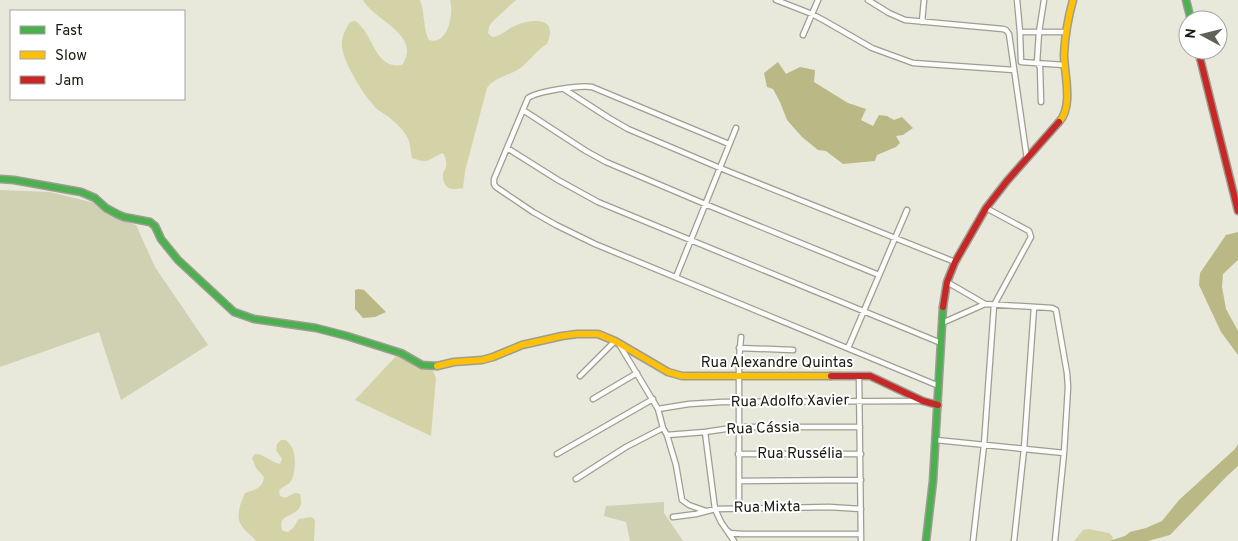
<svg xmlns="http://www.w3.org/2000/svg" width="1238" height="541" font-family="Overpass,sans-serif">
  <rect width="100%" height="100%" fill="#e8e8db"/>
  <!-- green -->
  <path fill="#d0d0b3" d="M0,190L50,192L95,203L122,220L136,225L155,267L208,345L121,400L99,332L0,367Z
    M664,502V513L683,541H630L626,522L604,516L606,506Z"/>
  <!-- forest -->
  <path fill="#d4d3a8" d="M363,0H420C425,12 423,30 429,40C448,46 454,13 450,0H516L492,22L489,27L488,33L492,37C502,36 508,28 517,25C526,21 551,16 550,33C550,36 548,41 547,44C536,50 529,62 519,69C508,76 495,77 487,88L465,171L463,188C450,191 442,188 443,173C448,166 447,160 443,153C429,158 430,165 412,158C410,151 411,142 406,135C403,130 396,123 391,119C387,115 382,113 378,110C366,99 344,64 342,47C341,38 345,30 350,22L355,21C374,33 374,70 402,65C423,35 373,20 363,0Z
    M397,355L433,371L436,378L431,436L355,400Z
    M281,440H286C289,443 292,446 293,450C296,458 295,474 291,481C288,486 282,486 279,491L280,496L285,498L295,493L300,494C301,498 302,503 300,507C295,517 275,515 283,531L288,532L293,528L299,519L311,517L315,520L314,541H256C253,537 248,533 244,529C234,519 240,504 245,493C255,490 263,488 264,477L256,468L252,458L255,454C265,454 270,462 280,464L282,459L276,450L277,444Z
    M1088,529L1109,533L1113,537L1112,541H1074L1083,530Z"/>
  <!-- water -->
  <path fill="#bab986" d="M778,62L786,74L800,67L815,70L814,82L848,103L866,109L861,120L873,126L879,115L887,116L894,120L902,117L913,128L903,135L896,136L900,143L896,147L877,155L875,161L843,164L826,151L818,150L802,137L787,120L780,102L773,89L767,87L764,73Z
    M1238,232V260L1223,274L1222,287L1226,309L1238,331V355L1221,332L1199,285L1200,273L1226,235Z
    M359,289L364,290L386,312L375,317L363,318L355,309V290Z
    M1238,444V466L1227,476L1170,535L1148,541H1109L1125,536L1130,532L1146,528L1162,521L1179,500L1235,449Z"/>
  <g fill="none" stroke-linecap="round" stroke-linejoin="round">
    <!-- street casing -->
    <g stroke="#9d9d92" stroke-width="7">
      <path id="street" d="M776,0L812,14L825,21L872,48L913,63L1014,70
        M868,0L889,13L905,20L1003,29L1006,30L1009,34L1027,159
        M1017,0L1020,32L1021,62L1064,65
        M922,22L924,0
        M1020,32H1064
        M803,35L818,0
        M564,89L609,118L628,129L720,168L955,262
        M1041,102L1040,67L1037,63L1039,32L1044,0
        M523,110L586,151L606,162L705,204L879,275
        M729,144L592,87C580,85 538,91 528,98L494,179V184L496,187L533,212L556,225L595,244L939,386
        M507,148L558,180L598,202L941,343
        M676,277L736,128
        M947,282L985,304
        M942,323L985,304L1052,308L1056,310L1067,373L1068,387L1064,453L1055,541
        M619,344L658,409L663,428L667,435L676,465L682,500L689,505L706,511
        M739,348L793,350
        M848,348L907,210
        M580,376L615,341
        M859,376L861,541
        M593,399L637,373
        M658,409L689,404L722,402L919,401
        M705,432L715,509L721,522L734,541
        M667,435L705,432L739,427H860
        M936,440L1064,453
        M557,454L653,399
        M738,454H861
        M576,479L626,447L663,428
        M739,481L861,480
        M739,508V359L741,337
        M673,517L696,514L715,509L829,507L861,509
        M728,531L730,533L741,534H861
        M973,541L984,445L994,305L1031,237L1029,231L986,208
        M1014,541L1024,449L1034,307"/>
    </g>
    <!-- fast casing -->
    <g stroke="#9d9d92" stroke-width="9">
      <path id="fast" d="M1186,0L1191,20
        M0,179L14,180L81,192L95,198L106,208L117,214L124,217L150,222L155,226L161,239L178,260L234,312L254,319L316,328L347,336L401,353L422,365L437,366
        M926,541L933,481L943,307"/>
    </g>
    <!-- slow casing -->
    <g stroke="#9d9d92" stroke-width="9">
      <path id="slow" d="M1059,122C1074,106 1064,74 1064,54C1065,35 1068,18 1073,0
        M437,366L454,362L482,360L493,357L522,345L562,336L577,334H598L615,341L668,372L682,376H831"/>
    </g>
    <!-- jam casing -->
    <g stroke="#9d9d92" stroke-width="9">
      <path id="jam" d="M1198,50L1238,211
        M943,307L947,282L955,262L986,208L1007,181L1059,122
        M831,376H870L923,401L938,405"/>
    </g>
    <!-- street -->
    <use href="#street" stroke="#fcfcfa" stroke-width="4.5"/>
    <!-- fast -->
    <use href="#fast" stroke="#4caf50" stroke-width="6"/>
    <!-- slow -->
    <use href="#slow" stroke="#ffc107" stroke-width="6"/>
    <!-- jam -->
    <use href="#jam" stroke="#c62828" stroke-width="6"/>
  </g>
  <g text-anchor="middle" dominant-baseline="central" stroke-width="4" stroke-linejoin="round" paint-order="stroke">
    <!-- street labels -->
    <g font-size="15" fill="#1a1911" stroke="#fff">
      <text x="777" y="363">Rua Alexandre Quintas</text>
      <text transform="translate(790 402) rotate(-1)">Rua Adolfo Xavier</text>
      <text transform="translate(763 429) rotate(-2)">Rua Cássia</text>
      <text x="800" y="454">Rua Russélia</text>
      <text transform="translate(767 508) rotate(-1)">Rua Mixta</text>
    </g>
  </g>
  <!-- legend -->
  <rect x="10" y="10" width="175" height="90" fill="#ffffff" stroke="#a3a3a0"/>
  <rect x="20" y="26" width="25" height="8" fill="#4caf50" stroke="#a3a3a0"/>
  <text x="55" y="35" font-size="15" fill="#1a1911">Fast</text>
  <rect x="20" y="51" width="25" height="8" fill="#ffc107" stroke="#a3a3a0"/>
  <text x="55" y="60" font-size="15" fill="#1a1911">Slow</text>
  <rect x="20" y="76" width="25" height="8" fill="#c62828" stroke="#a3a3a0"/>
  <text x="55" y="85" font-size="15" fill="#1a1911">Jam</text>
  <!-- north arrow -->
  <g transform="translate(1203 35) rotate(277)"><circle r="24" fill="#ffffff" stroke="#a3a3a0"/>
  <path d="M0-4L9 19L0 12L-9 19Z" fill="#626158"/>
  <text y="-8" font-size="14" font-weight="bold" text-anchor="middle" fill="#1a1911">N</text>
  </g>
</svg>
